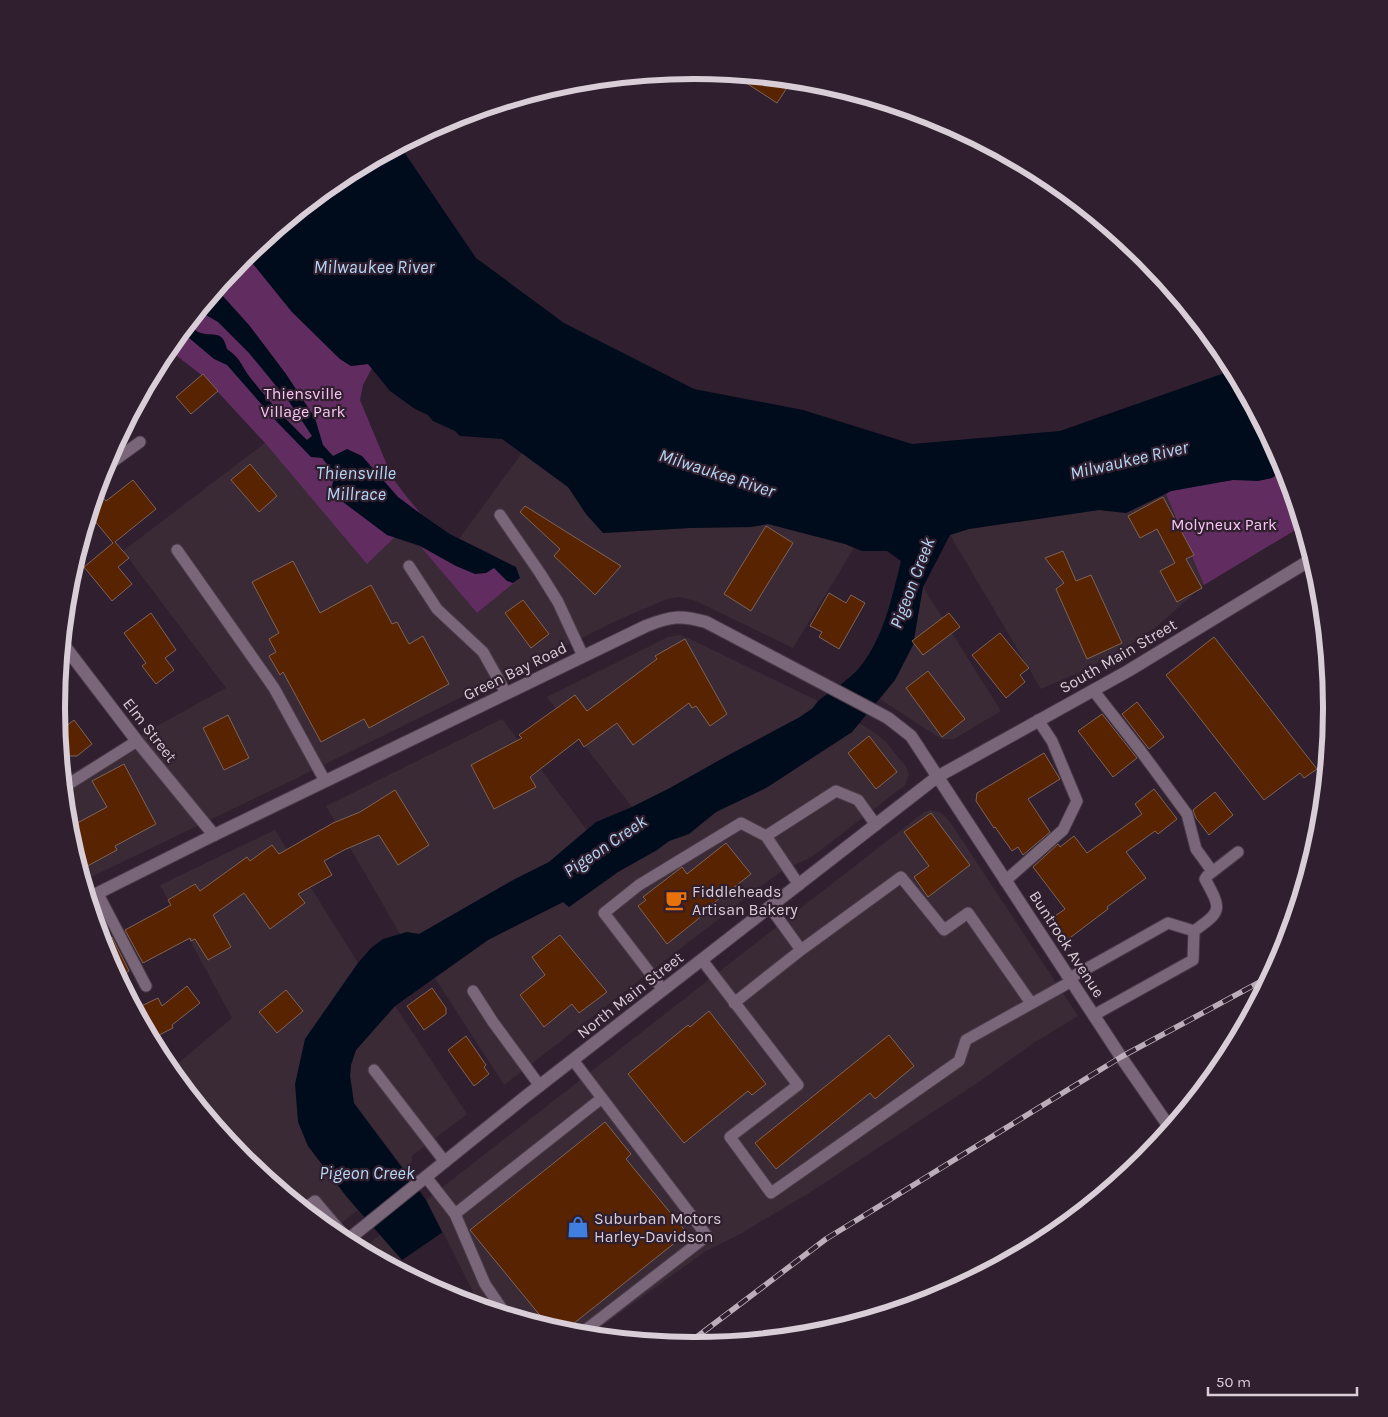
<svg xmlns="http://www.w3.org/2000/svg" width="1388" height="1417" font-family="Karla,sans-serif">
  <rect width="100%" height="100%" fill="#301f2f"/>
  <!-- commercial -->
  <path fill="#3a2a36" d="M265,443L367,563L395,537L420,546L477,613L520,578L490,553L459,539L522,453L568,487L586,514L604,533L690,528L751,527L768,524L845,544L854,548L793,648L696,601L678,597L667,599L618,620L295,779L83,881L68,833L63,772L66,776L226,688L123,551Z
    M1166,494L1204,585L1156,627L1125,648L1085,670L1041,689L950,535L969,529L1099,510L1126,513Z
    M923,587L1001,711L954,739H942L935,735L880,699L895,680L913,645Z
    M680,635L688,638L818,701L813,708L800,717L725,757L670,788L632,807L547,697L668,637Z
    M502,719L587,830L549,862L515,879L419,935L407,932L400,934L326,806Z
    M859,723L875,733L886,742L906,767L909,774L905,785L813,856L779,873L768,881L504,1085L435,978L488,940L564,902L569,907L618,872L657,850L669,841L689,834L716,812L766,788L852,732Z
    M929,810L939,812L943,814L950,822L1078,1016L1035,1042L976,1084L809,1193L742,1233L706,1251L588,1336L569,1334L480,1307L426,1200L923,813Z
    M275,830L358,963L305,1039L308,1146L358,1210L331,1231L243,1159L170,1070L232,1018L160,885Z
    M395,1006L467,1114L412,1156V1161L406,1171L359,1111L354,1103L350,1076L351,1065L356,1050Z
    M380,1235L402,1260L410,1276L361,1250Z"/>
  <!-- green -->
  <path fill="#612d60" d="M246,255L292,312L340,359L351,366L368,364L372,368L363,385L360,400L392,477L406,496L421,514L450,534L516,567L520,578L477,613L420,546L395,537L367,564L265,443L204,377L168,349Z
    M1285,469L1302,526L1204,585L1166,494L1171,491C1191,488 1212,482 1233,480C1259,478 1260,486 1285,469Z"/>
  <!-- water -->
  <path fill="#000c1c" d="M400,146L476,258L564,323L694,389L803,410L912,444L1060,431L1233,370L1285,469L1272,478L1258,481L1233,480L1171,491L1126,513L1099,510L969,529L950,535L923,587L913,645L895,680L852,732L766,788L716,812L689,834L669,841L657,850L618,872L569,907L563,902L488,940L395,1006L356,1050L351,1065L350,1076L354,1103L426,1200L480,1307L450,1298L410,1276L402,1260L346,1196L308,1146L298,1122L295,1084L305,1039L358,963L371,948L383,939L407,932L419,934L515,879L549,862L596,822L632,807L670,788L725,757L800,717L813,708L818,701C831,691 849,680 860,667C884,637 892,597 901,561L887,551H862L845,544L768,524L751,527L690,528L603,533L586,514L568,487L502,439L460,436L455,431L433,421L428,415L415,409L390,391L368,364L351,366L340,359L292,312L246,255L340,178Z
    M215,292L221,294L249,325L286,374L315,418L323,445L333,456L347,449L362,456L398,497L421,514L450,534L516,567L520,578L513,583L507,581L494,568L486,573L475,574L456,566L420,546L387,535L343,502L331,490L335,474L322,458L311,457L277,422L227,365L214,359L182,332L188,325C191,327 195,330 198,332C213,338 222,328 227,349C240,358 240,363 249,376C266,398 286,420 307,440L312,436L290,403L249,353L218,322L199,311Z"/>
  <!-- pier -->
  <path fill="#301f2f" d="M443,1232L480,1307L450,1298L410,1276L402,1260Z"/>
  <!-- building -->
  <path fill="#582300" stroke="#7e6458" d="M734,75L792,80L777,103Z
    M203,374L218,391L191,414L176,397Z
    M250,464L277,496L259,512L231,480Z
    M133,480L156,509L115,542L129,558L118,567L132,584L112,601L84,567L113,543L90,515L97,490L106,501Z
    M1163,497L1194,555L1186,559L1202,588L1177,602L1160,571L1175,563L1157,529L1140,538L1128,516Z
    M525,506L621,566L595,595L554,556L560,549L520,512Z
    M766,526L793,543L751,611L724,594Z
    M1063,551L1076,581L1091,575L1122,643L1087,659L1056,589L1064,583L1045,558Z
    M293,561L320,613L371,585L392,624L397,622L409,644L423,636L449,684L369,728L364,719L321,742L283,672L280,675L269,656L276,652L269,639L279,633L252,582Z
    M829,593L846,603L851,595L865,603L839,649L819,637L822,632L810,626Z
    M523,600L549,634L531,648L505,613Z
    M151,613L176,650L165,658L174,670L156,684L142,666L146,663L124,633Z
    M949,613L960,627L923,655L912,641Z
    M1000,633L1029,668L1020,675L1025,682L1006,698L972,655Z
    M1214,637L1317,769L1304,778L1300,773L1264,800L1166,675Z
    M685,639L727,714L710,726L696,706L692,708L689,703L633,745L617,723L584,747L579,739L530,777L536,787L494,809L471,765L522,738L519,735L575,695L587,711L657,659L655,656Z
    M928,671L965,719L942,737L906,688Z
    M1137,702L1164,737L1149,749L1122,714Z
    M1102,714L1137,758L1113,777L1078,731Z
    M228,715L249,758L224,770L203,728Z
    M74,720L92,744L77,756H70L60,742L59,732Z
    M869,736L897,772L876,789L848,753Z
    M1044,753L1060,779L1028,799L1050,832L1023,855L1018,847L1012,851L995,827L994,828L976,801L977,793Z
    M124,764L156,824L115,846L117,850L80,870L68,828L107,807L92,781Z
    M1154,789L1177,819L1158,834L1155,831L1126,852L1146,878L1107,907L1108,909L1067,940L1051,919L1065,909L1033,867L1058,844L1060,847L1074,836L1087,853L1142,814L1135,804Z
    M395,790L429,845L398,865L379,835L344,850L324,861L332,875L298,894L305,903L270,929L244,893L213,915L231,947L208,960L195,939L191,941L190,938L143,963L125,930L171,905L168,900L195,884L200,891L247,857L250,861L272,845L279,854L333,823L360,812Z
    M1215,792L1233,815L1209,835L1196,818L1193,810Z
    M931,813L970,865L928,897L914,877L929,866L904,832Z
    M726,843L751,874L711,905L713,907L667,944L638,906L646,900L643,897L682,867L687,874Z
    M560,935L607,992L579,1013L572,1004L544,1027L520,995L545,975L532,957Z
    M112,937L129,971L118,977L105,952L102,942Z
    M187,986L200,1003L172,1025L173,1028L151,1039L135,1009L158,998L162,1006Z
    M432,988L446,1008V1014L424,1030L407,1006Z
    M286,990L303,1011L277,1033L259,1012Z
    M709,1011L766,1084L752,1095L748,1091L684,1143L628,1074L688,1025L690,1027Z
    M889,1035L914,1066L875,1099L870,1093L776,1169L755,1143Z
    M466,1036L486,1065L484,1067L489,1074L474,1086L448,1050Z
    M605,1122L631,1154L626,1159L687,1233L563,1332L537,1324L543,1319L470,1230Z"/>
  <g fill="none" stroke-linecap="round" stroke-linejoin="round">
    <!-- service casing -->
    <g stroke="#493b49" stroke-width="13">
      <path id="service" d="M102,473L111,463L140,442
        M500,515L540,573L558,602L583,656
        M177,550L274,688L325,781
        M409,566L437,609L483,652L506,693
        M1093,690L1140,750L1187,814L1196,849L1212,871
        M64,787L137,741
        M766,836L836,791L858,800L876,825
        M1005,881L1063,830L1077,801L1052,741L1038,720
        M98,894L146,986
        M1194,931C1222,911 1222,910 1205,879L1207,876L1238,852
        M801,950L901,877L944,930L968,913L1031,1003
        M702,960L798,1085L730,1137L771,1193L959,1061L966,1040L1072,981
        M1070,978L1168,923L1194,931
        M663,990L604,913L639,885L741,823L766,836L799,885
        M473,991L493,1022L540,1086
        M734,1003L801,950L770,907
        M1094,1015L1193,960L1194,931
        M573,1060L707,1236L579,1335
        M374,1070L445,1162
        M426,1177L455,1214L485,1284L506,1315
        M304,1209L315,1201L348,1240
        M455,1214L602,1098"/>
    </g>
    <!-- minor casing -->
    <g stroke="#493b49" stroke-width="14">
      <path id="minor" d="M63,644L137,741L214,835"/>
    </g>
    <!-- tertiary casing -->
    <g stroke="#493b49" stroke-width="14">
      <path id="tertiary" d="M88,898L214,835L646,626C671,616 681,615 706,622L873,710L888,718L911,736L1121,1057L1170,1128"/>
    </g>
    <!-- secondary casing -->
    <g stroke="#493b49" stroke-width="14">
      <path id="secondary" d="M345,1242L525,1097L937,777L1128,671L1312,559"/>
    </g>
    <!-- service -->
    <use href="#service" stroke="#7a6679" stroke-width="11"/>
    <!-- minor -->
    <use href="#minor" stroke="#7a6679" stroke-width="12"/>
    <!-- tertiary -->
    <use href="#tertiary" stroke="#7a6679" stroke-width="12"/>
    <!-- secondary -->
    <use href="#secondary" stroke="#7a6679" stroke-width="12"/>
    <!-- rail casing -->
    <g stroke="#bbaeba" stroke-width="5.5">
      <path id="rail" d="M686,1345L826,1239L1121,1057L1271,976"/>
    </g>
    <!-- rail -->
    <use href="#rail" stroke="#301f2f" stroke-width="4" stroke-dasharray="11" stroke-linecap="butt"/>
  </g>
  <!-- icons -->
  <defs>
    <g id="cafe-bare" transform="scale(1.725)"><path d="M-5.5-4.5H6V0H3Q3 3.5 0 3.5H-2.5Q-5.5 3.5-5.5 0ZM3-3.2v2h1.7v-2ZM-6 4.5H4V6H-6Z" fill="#e8710a" stroke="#301f2f" stroke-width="2.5" paint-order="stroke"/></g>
    <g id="shop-bare" transform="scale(1.725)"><path d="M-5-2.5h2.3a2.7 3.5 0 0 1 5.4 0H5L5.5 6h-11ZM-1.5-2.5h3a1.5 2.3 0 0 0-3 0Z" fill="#3f7fe0" stroke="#301f2f" stroke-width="2.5" paint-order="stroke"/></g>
  </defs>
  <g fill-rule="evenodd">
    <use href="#cafe-bare" x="676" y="900"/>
    <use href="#shop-bare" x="578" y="1227"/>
  </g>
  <g text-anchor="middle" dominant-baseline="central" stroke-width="4.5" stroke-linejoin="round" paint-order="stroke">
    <!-- park labels -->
    <g font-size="16" fill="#f9c5f5" stroke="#301f2f">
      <text x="303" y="393">Thiensville<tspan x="303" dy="18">Village Park</tspan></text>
      <text x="1224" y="524">Molyneux Park</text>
    </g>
    <!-- street labels -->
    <g font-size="16" fill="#d9cdd8" stroke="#301f2f">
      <text transform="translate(1118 656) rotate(-30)">South Main Street</text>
      <text transform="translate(515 671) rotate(-26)">Green Bay Road</text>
      <text transform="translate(150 730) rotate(52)">Elm Street</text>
      <text transform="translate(1067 944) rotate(57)">Buntrock Avenue</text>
      <text transform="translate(630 995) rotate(-38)">North Main Street</text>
    </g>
    <!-- poi labels -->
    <g font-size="16" fill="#d9cdd8" stroke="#301f2f" text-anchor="start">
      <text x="692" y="891">Fiddleheads<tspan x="692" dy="18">Artisan Bakery</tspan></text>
      <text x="594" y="1218">Suburban Motors<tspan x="594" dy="18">Harley-Davidson</tspan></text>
    </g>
    <!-- water labels -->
    <g font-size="18" font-style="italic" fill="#b5d8f7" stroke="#301f2f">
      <text x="374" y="267">Milwaukee River</text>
      <text transform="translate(1129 460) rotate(-13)">Milwaukee River</text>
      <text x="356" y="473">Thiensville<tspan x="356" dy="21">Millrace</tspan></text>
      <text transform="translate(717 473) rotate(18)">Milwaukee River</text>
      <text transform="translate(912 583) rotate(-69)">Pigeon Creek</text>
      <text transform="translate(605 846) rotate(-34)">Pigeon Creek</text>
      <text x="367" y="1173">Pigeon Creek</text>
    </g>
  </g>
  <!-- crop -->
  <path d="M0 0H1388V1417H0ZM65 708a629 629 0 1 1 1258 0a629 629 0 1 1-1258 0Z" fill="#301f2f" fill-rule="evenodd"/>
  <path fill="none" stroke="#d9cdd8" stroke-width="6" d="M65 708a629 629 0 1 1 1258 0a629 629 0 1 1-1258 0Z"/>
  <!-- scale -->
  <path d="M1208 1387v8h149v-8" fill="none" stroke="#d9cdd8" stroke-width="2.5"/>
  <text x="1216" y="1387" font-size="15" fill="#d9cdd8" stroke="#301f2f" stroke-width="4" paint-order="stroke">50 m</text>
</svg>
